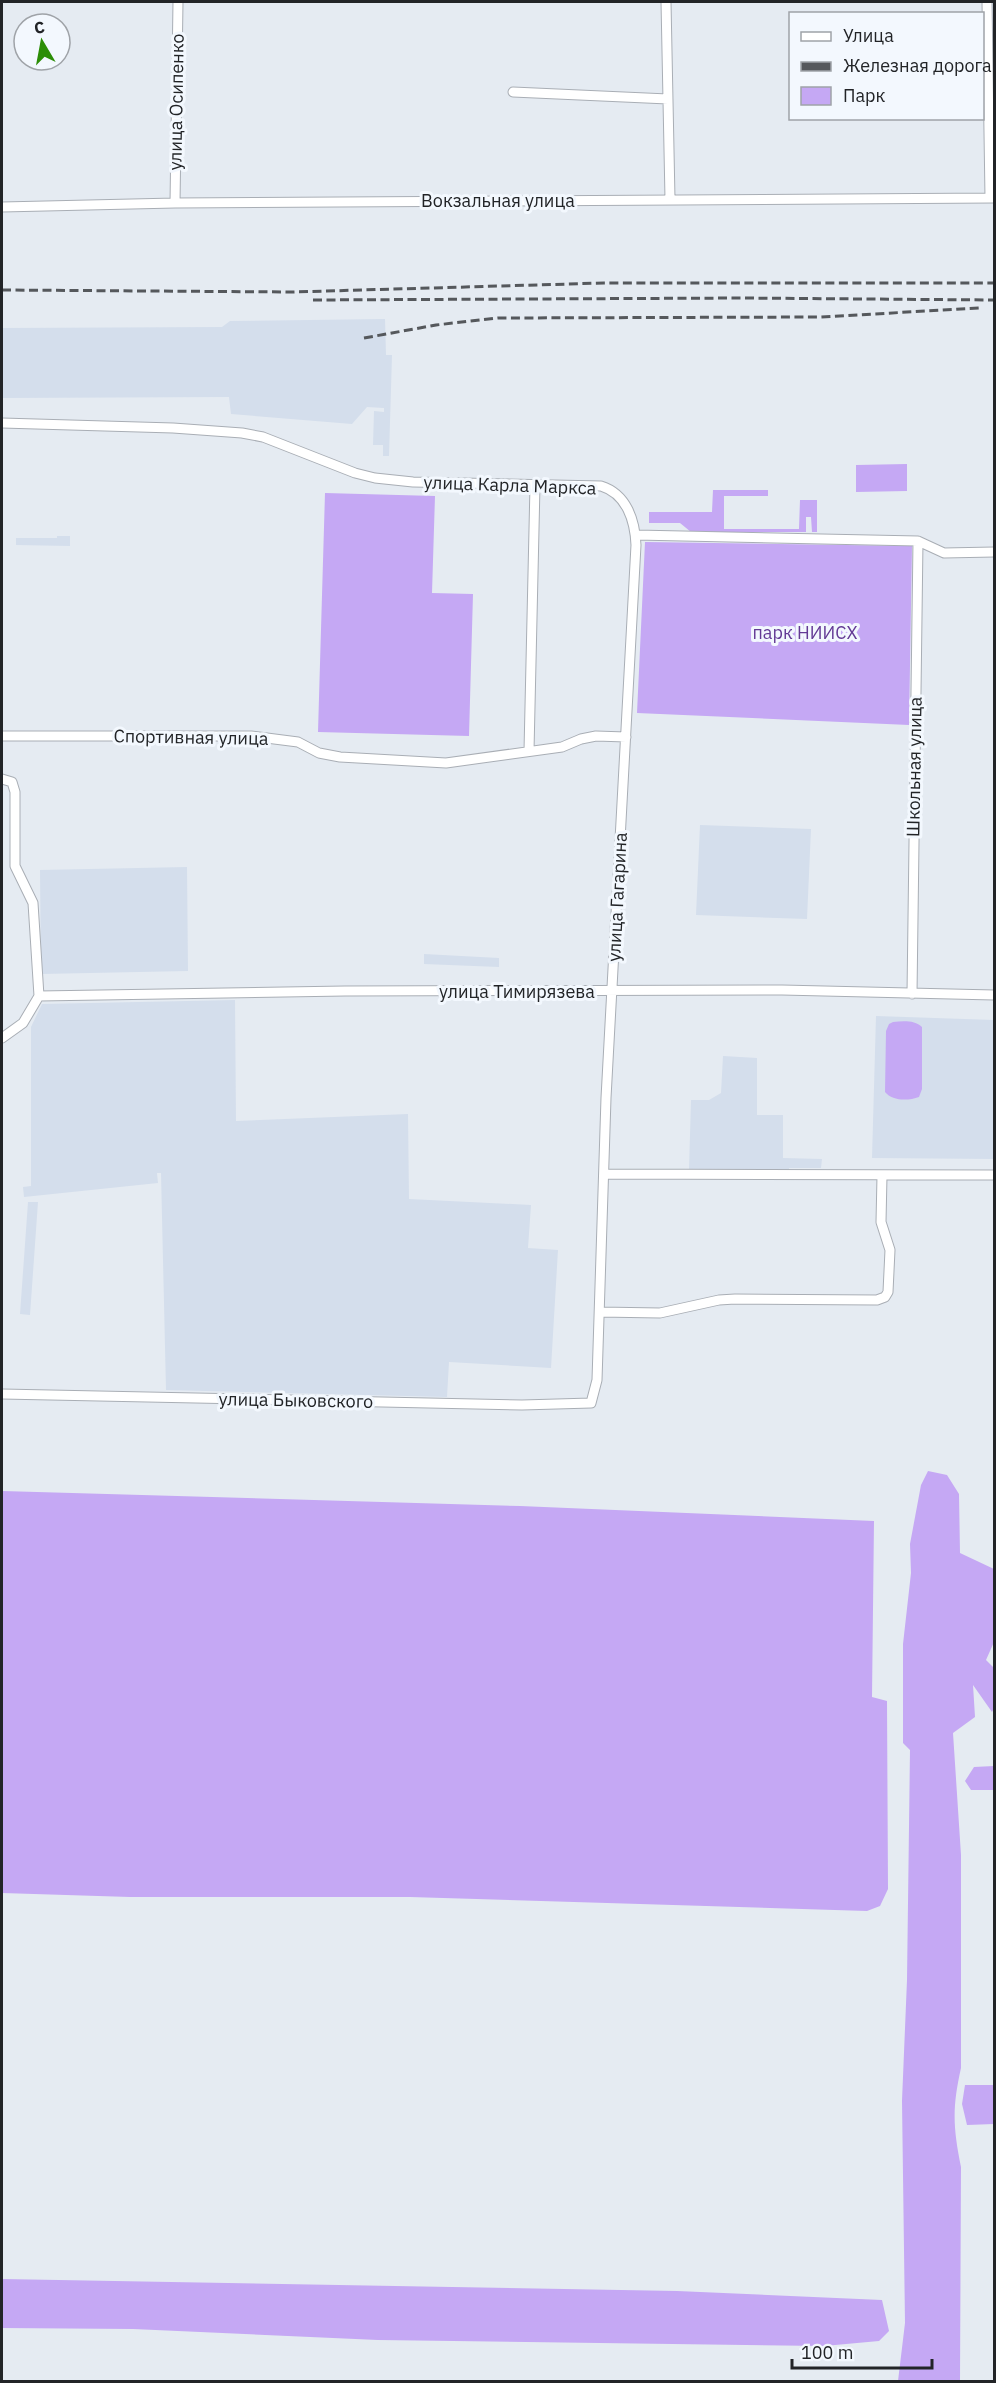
<svg xmlns="http://www.w3.org/2000/svg" width="996" height="2383" font-family="'IBM Plex Sans',sans-serif">
  <rect width="100%" height="100%" fill="#e5ebf2"/>
  <!-- built -->
  <path fill="#d4deec" d="M992,2H994V189Z
    M385,319L386,355H392L389,456H383V445H373L374,411L384,412V408L367,407L352,424L231,414L229,397L2,398V328L222,327L230,321Z
    M57,536H70V546L16,545V538H57Z
    M700,825L811,829L807,919L696,915Z
    M187,867L188,971L41,974L40,870Z
    M424,954L499,958V967L424,964Z
    M235,1000L236,1121L408,1114L409,1199L531,1205L528,1248L558,1250L551,1368L449,1362L447,1397L166,1390L161,1173H157L158,1183L24,1197L23,1187L31,1186V1027L42,1004Z
    M876,1016L994,1020V1159L872,1158Z
    M723,1056L757,1058V1115H783V1158L822,1159L821,1168H789V1172L689,1170L691,1100H709L721,1093Z
    M28,1202H38L30,1315L20,1314Z"/>
  <!-- green -->
  <path fill="#c5a8f4" d="M907,464V491L856,492V465Z
    M713,490H768V496H724V529H799L800,500H817V532H812L811,517H806V532H691L680,523H649V512H712Z
    M325,493L435,496L432,593L473,594L469,736L318,732Z
    M645,542L912,546L909,725L637,713Z
    M893,1022C903,1021 915,1020 922,1027V1089L919,1097C908,1101 892,1101 885,1092L886,1031L889,1024Z
    M928,1471L947,1475L959,1494L960,1553L994,1569V1642L986,1660L994,1668V1708L992,1712L973,1685L975,1717L953,1733L961,1855V2068C952,2108 953,2127 961,2167L960,2382L898,2381L905,2323L902,2101L907,1980L910,1750L903,1743V1644L911,1573L910,1544L921,1485Z
    M2,1491L520,1506L874,1521L872,1697L887,1701L888,1889L880,1906L867,1911L410,1897H130L2,1893Z
    M994,1766V1790H971L965,1781L974,1767Z
    M965,2085H994V2124L967,2125L962,2104Z
    M2,2279L677,2291L882,2300L889,2331L879,2341L824,2346L378,2340L133,2329L2,2328Z"/>
  <g fill="none" stroke-linecap="round" stroke-linejoin="round">
    <!-- minor casing -->
    <g stroke="#a9aeb5" stroke-width="11">
      <path id="minor" d="M666,2L670,199
        M987,2L990,198
        M513,92L668,99
        M175,203L178,2
        M2,207L175,203L994,198
        M2,423L173,428L242,433L263,437L355,473L375,478L413,482L601,486C627,494 635,521 636,545L606,1098L597,1380L591,1403L522,1405L2,1394
        M636,535L918,541L944,553L994,552
        M2,736H251L298,742L319,753L340,757L446,763L562,747L581,739L596,736L626,737
        M529,751L535,485
        M2,779L12,782L15,792V866L33,903L39,996L23,1023L2,1038
        M912,994L918,541
        M39,996L345,991L782,990L994,995
        M604,1174L994,1175
        M600,1312L660,1313L719,1300L735,1299L877,1300L885,1297L888,1292L890,1250L881,1222L882,1176"/>
    </g>
    <!-- minor -->
    <use href="#minor" stroke="#fff" stroke-width="9"/>
    <!-- rail -->
    <path stroke="#55585c" stroke-width="3" stroke-dasharray="9 4.5" stroke-linecap="butt" d="M2,290L292,292L604,283H994
      M313,300L742,298L994,300
      M364,338L436,325L498,318L821,317L979,308"/>
  </g>
  <g text-anchor="middle" dominant-baseline="central" stroke-width="6" stroke-linejoin="round" paint-order="stroke">
    <!-- street labels -->
    <g font-size="18" fill="#222427" stroke="#f3f8fe">
      <text transform="translate(176 102) rotate(-89)">улица Осипенко</text>
      <text x="498" y="200">Вокзальная улица</text>
      <text transform="translate(510 485) rotate(2)">улица Карла Маркса</text>
      <text transform="translate(191 737) rotate(1)">Спортивная улица</text>
      <text transform="translate(914 767) rotate(-89)">Школьная улица</text>
      <text transform="translate(617 897) rotate(-87)">улица Гагарина</text>
      <text x="517" y="991">улица Тимирязева</text>
      <text transform="translate(296 1400) rotate(1)">улица Быковского</text>
    </g>
    <!-- park labels -->
    <g font-size="18" fill="#633a95" stroke="#f3f8fe">
      <text x="805" y="632">парк НИИСХ</text>
    </g>
  </g>
  <!-- border -->
  <rect width="996" height="2383" fill="none" stroke="#222427" stroke-width="6"/>
  <!-- legend -->
  <rect x="789" y="12" width="195" height="108" fill="#f3f8fe" stroke="#9fa3a8" stroke-width="1.5"/>
  <rect x="801" y="32" width="30" height="9" fill="#ffffff" stroke="#9fa3a8" stroke-width="1.5"/>
  <text x="843" y="42" font-size="18" fill="#222427">Улица</text>
  <rect x="801" y="62" width="30" height="9" fill="#55585c" stroke="#9fa3a8" stroke-width="1.5"/>
  <text x="843" y="72" font-size="18" fill="#222427">Железная дорога</text>
  <rect x="801" y="87" width="30" height="18" fill="#c5a8f4" stroke="#9fa3a8" stroke-width="1.5"/>
  <text x="843" y="102" font-size="18" fill="#222427">Парк</text>
  <!-- north arrow -->
  <g transform="translate(42 42) rotate(350)"><circle r="28" fill="#f3f8fe" stroke="#9fa3a8" stroke-width="1.5"/>
  <path d="M0-4.5L10 22L0 15L-10 22Z" fill="#2c8e07"/>
  <text y="-9" font-size="16" font-weight="bold" text-anchor="middle" fill="#222427">С</text>
  </g>
  <!-- scale -->
  <path d="M792 2359v9h140v-9" fill="none" stroke="#222427" stroke-width="3"/>
  <text x="801" y="2359" font-size="18" fill="#222427" stroke="#f3f8fe" stroke-width="4.5" paint-order="stroke">100 m</text>
</svg>
